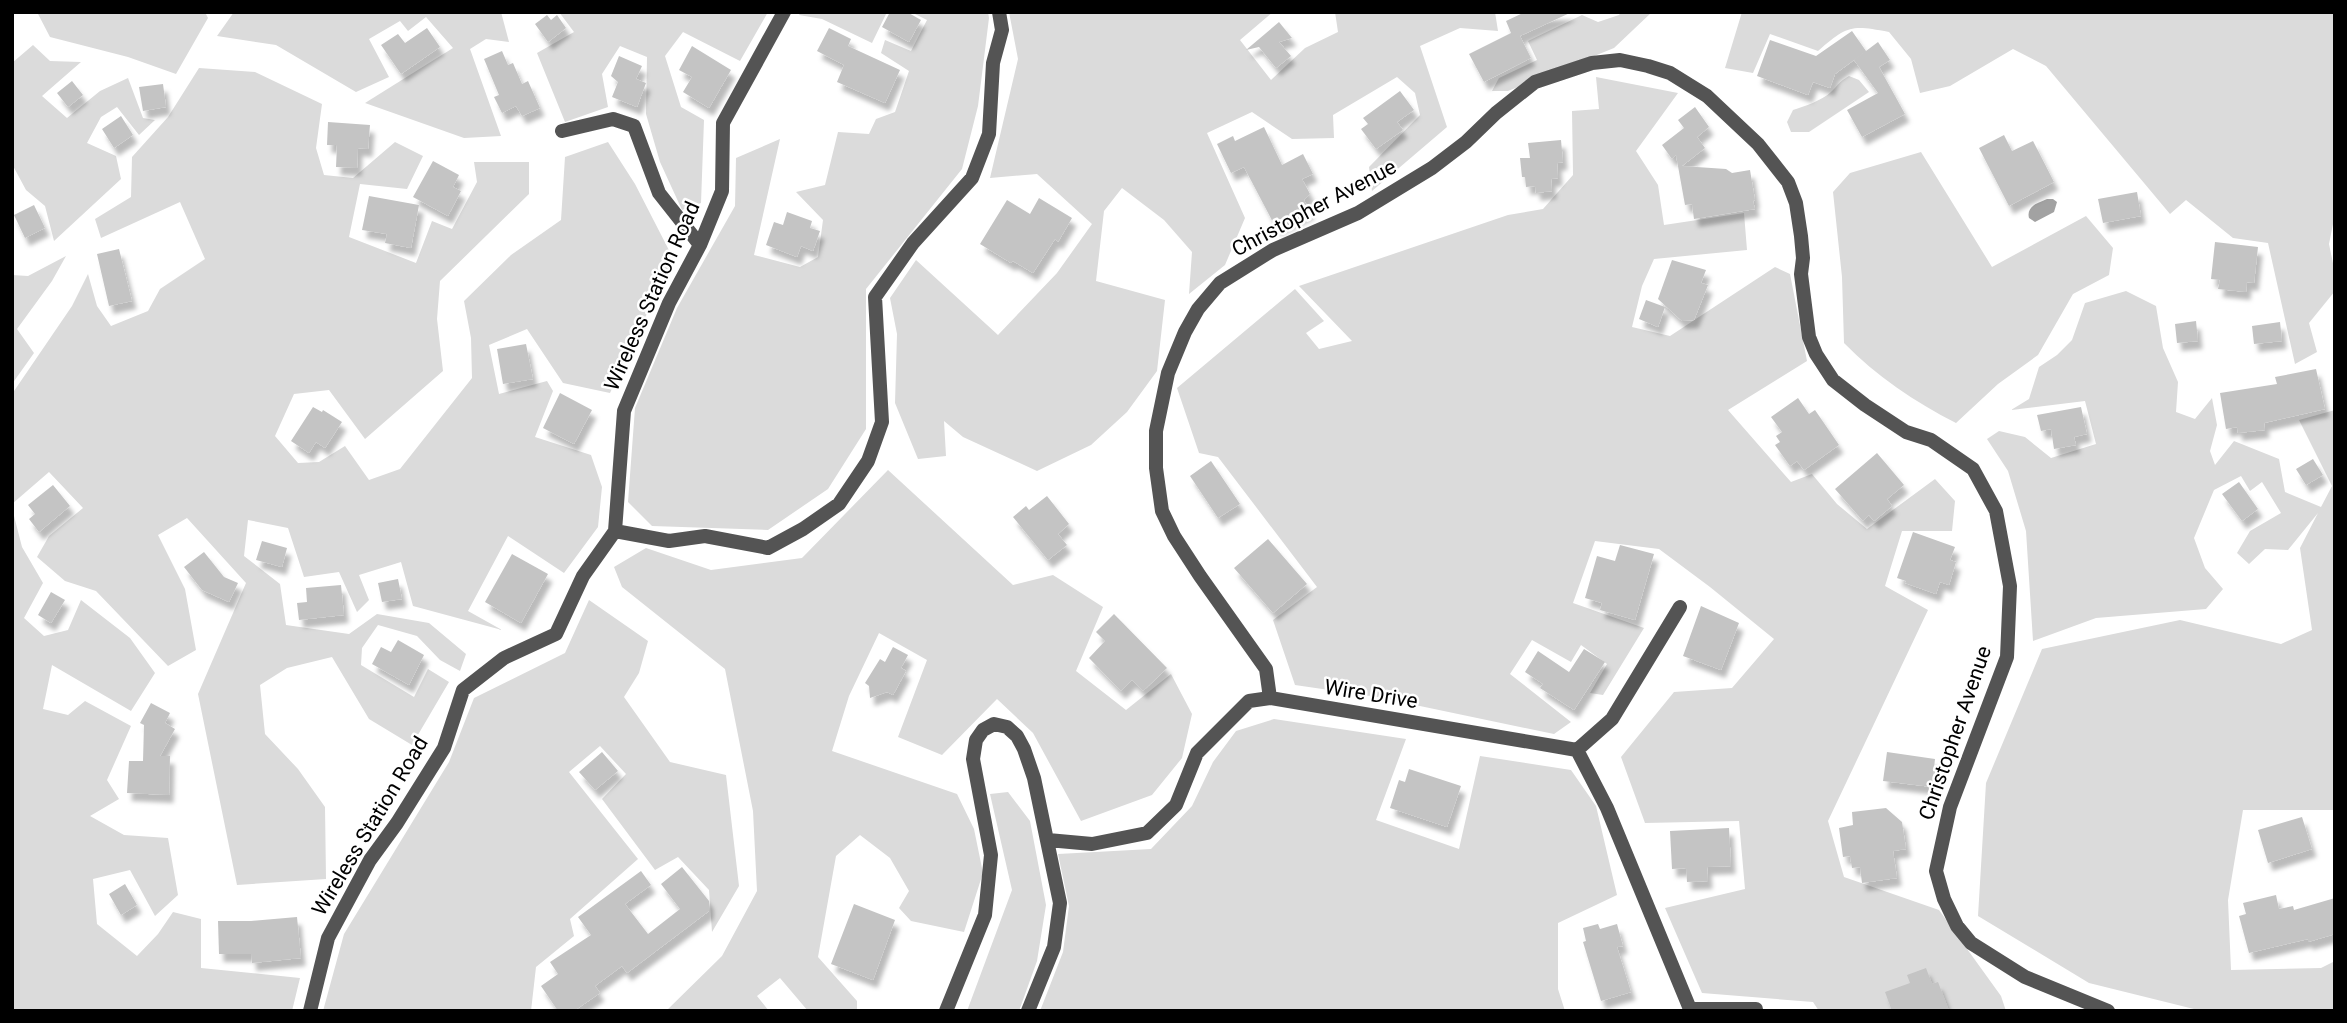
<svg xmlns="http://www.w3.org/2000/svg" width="2347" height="1023" font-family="Roboto,sans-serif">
  <defs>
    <filter id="shadow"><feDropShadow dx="4.5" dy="8" stdDeviation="2" flood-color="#0004"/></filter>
  </defs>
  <rect width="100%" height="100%" fill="#fff"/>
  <!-- green -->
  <path fill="#dbdbdb" d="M37,12H205L208,18L176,74L128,57L50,37Z
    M234,12H501L509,42L486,39L470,49L501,136L464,138L365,103L453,48L426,17L408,31L400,21L369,39L389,77L356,92L276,45L217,36Z
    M559,12H768L740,61L683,32L665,56L681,107L704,120L701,203L682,210L660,162L646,114L647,57L620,46L602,74L608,107L565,122L537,53L574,32Z
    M801,12H887L872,43L822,19L799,15Z
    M911,12H988L989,18L978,106L962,169L866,289V429L828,489L768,530L652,526L628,502L635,408L677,308L735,206L736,158L780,139L754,255L800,267L818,257L823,220L796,192L825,185L838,132L869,134L876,119L895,112L909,71L881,53L885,40L911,51L927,20Z
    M1009,12H1273L1240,40L1271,80L1305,48L1338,32L1335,12H1495L1498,31L1460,28L1420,46L1447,127L1372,191L1369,167L1420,115L1415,93L1397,77L1333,115L1334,138L1292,139L1252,112L1207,133L1245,218L1225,265L1189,294L1192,252L1164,220L1122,188L1104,211L1096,281L1165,300L1157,371L1127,412L1091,445L1037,471L963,437L944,421L946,456L918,459L895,403L897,334L890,298L916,260L998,335L1057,273L1092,224L1037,174L990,178L1018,59Z
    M1621,12H1652L1614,48L1508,91H1492L1499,78L1537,60L1528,41L1582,15L1598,22L1619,15Z
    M1742,12H2335V214L2329,244L2335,273V291L2309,323L2317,352L2295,364L2268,243L2233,238L2186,200L2170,214L2046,66L2013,49L1950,86L1920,93L1911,59L1889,32C1851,25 1848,25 1818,51L1770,34L1753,73L1725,68Z
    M33,45L50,61L81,62L42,96L67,118L100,91L128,78L143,118L155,120L139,135L117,107L101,117L87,143L116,156L121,179L54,241L45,206L26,190L12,164V63Z
    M199,68L255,72L322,104L316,148L324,175L353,178L395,142L423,156L407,189L360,184L349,237L416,263L432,221L452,229L477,182L474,162H529V194L440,281L437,319L443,371L365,439L329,390L294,394L275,436L298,463L319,462L345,446L369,480L400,469L472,378L471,338L464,301L511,255L561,220L565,157L608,142L635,184L673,258L610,393L563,383L527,329L489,345L499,394L547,381L553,391L535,437L591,455L602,487L598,527L564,573L508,536L468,611L502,630L413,606L401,562L359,575L369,600L357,612L339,572L304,577L288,528L248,520L244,556L280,584L286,625L349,634L377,614L429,623L466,654L460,671L440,660L417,636L378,625L362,648L361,665L414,697L428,669L449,682L412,745L369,719L332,657L287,668L260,685L265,734L298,769L325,807L326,879L237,885L198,694L246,583L187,518L158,535L185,589L196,650L168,666L96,591L65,581L37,557L49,536L83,508L49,472L12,504V394L72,306L88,274L97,306L111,326L148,311L160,289L205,259L180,202L101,238L95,219L131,197L132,157L168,117Z
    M1849,76L1859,80L1869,92L1809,132H1791L1787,122L1793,110C1805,106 1821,101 1831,92C1839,85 1837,83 1849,76Z
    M1596,77L1678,93L1636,151L1658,185L1664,225L1744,213L1747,250L1654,259L1642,286L1632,327L1670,336L1775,267L1790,274L1807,361L1728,410L1791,482L1812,474L1837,504L1867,529L1935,479L1955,501L1952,531H1902L1885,586L1928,610L1828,821L1844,877L1939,910L2001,996L2006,1011H1819L1813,1002L1702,993L1665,908L1745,889L1739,821L1645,823L1621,757L1674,692L1732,688L1774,639L1710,587L1659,549L1595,541L1573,603L1644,628L1603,695L1590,693L1607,664L1581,645L1571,662L1532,640L1510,674L1571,722L1554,734L1377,697L1295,685L1273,620L1317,587L1218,457L1199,453L1177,388L1295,289L1324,321L1306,333L1319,349L1352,341L1299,286L1508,215L1543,209L1573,175L1572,111L1599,109Z
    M1921,152L1992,267L2086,216L2113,248L2109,275L2073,294L2038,355L1998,384L1956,423C1915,402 1876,376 1844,343L1842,277L1833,192L1850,173Z
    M66,256L52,281L17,329L34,353L12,384V275L28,276Z
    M2126,291L2156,306L2163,348L2178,382L2176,412L2195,419L2212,398L2217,425L2210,451L2215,465L2234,441L2279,459L2285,492L2321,507L2332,486L2299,420L2335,410V810H2243L2228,900L2231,970L2321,968L2335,961V1011H2202L2089,983L1978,916L1986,783L2042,649L2180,620L2281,644L2312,630L2300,548L2318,513L2288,550L2265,549L2249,564L2237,553L2250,531L2281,513L2262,482L2250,491L2241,476L2214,490L2194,538L2205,568L2223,589L2206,609L2096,618L2033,641L2026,531L2008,471L1987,439L1999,431L2025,437L2051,458L2096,444L2085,401L2011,410L2029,399L2039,367L2057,355L2072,340L2085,303Z
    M888,470L1013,585L1053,575L1103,607L1076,671L1126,710L1171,674L1192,714L1182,758L1152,795L1081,821L1033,733L997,699L942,755L898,737L927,660L879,633L849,696L832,751L957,794L974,829L983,873L964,932L911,921L899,908L909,891L890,858L860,835L836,856L818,957L857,1001V1011H808L780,978L757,996L769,1011H666L722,956L757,891L753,811L725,669L622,587L614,567L646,548L711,570L802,558Z
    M12,508L22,547L43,583L24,618L44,636L68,630L81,600L130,638L155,673L131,711L52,665L43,709L68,715L85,701L131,726L107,780L119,799L90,816L124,835L168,838L178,895L155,916L130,870L93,879L97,924L137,956L158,934L173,912L201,919V968L300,978L292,1011H12Z
    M589,600L648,641L639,673L624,697L670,762L726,775L739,886L712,932L709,890L678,857L655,870L602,799L626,774L600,746L569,772L638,859L570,919L574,936L536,967L531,1011H323L344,934L449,762L474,698L565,653Z
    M1274,719L1406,739L1376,820L1459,849L1480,756L1571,770L1596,806L1617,895L1558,923V989L1565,1011H1040L1063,952L1069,906L1058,854L1151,849L1192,806L1213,762L1236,731Z
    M1008,792L1030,821L1046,905L1037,961L1019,1011H967L1012,890L990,794Z"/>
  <!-- water -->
  <path fill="#a2a2a2" d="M2047,199H2053L2057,202L2054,212L2035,222L2029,218C2026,206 2038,203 2047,199Z"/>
  <!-- building -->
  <path fill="#c4c4c4" filter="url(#shadow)" d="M890,12H907L921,20L909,42L882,27Z
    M1525,12H1572L1520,36L1531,58L1484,82L1469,54L1511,33L1506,21Z
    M547,15L551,20L557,15L566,28L548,42L535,24Z
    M1279,22L1292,38L1279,42L1291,56L1276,68L1259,47L1246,50Z
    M427,28L440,47L401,74L381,45L398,34L405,43Z
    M829,28L851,39L848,46L900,70L885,103L837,82L844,65L817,51Z
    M1852,31L1866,51L1835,74L1830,88L1813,82L1808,95L1757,76L1770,40L1816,56Z
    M1878,42L1890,60L1879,67L1905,114L1862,137L1847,110L1878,93L1854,60Z
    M692,46L731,70L709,108L683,92L692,77L679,70Z
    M502,51L508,65L513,63L522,84L528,81L540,108L522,116L516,106L502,113L494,97L499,95L484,59Z
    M619,56L642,66L636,79L646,83L637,107L612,97L618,82L611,76Z
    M72,81L83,95L68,107L57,93Z
    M163,84L166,107L143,111L139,87Z
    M1400,91L1414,110L1397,122L1403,130L1376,149L1361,129L1368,124L1363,118Z
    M1695,107L1709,127L1697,137L1705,148L1682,166L1726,169L1732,173L1750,170L1755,200L1753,201L1755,209L1694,219L1692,204L1685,205L1676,155L1672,159L1662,145L1684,128L1678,120Z
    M121,116L133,135L114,148L102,129Z
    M328,122L370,125L368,149L358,148L357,168L336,167L337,145H327Z
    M1264,127L1282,165L1303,154L1313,174L1302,179L1310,194L1304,200L1310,211L1276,228L1244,167L1231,173L1217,144L1233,136L1235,141Z
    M2004,135L2012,151L2033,141L2054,182L2009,206L1979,148Z
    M1561,140L1563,162L1557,163L1558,178L1551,179L1552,191L1536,193L1535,186L1526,187L1525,177H1522L1520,158H1530L1528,143Z
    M433,161L459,175L453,187L461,191L448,216L413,197Z
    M2137,192L2141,216L2103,223L2098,199Z
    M369,196L419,205L411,248L385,243L387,234L362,230Z
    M1039,198L1072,218L1058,242L1055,239L1033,273L1013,261L1011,263L980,244L1007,200L1030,214Z
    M34,205L45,228L25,238L14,215Z
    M787,212L812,221L810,228L820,231L813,251L801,246L797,257L766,245L774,222L783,225Z
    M2215,242L2258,247L2254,283L2247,282L2246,292L2218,289L2220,280L2211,279Z
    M119,249L132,301L109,306L97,254Z
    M1672,260L1706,270L1701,283L1708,285L1694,320L1682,321L1658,299Z
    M1646,300L1665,307L1658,327L1639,319Z
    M2196,321L2198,341L2177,343L2175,324Z
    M2280,322L2282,341L2254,344L2252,326Z
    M526,344L533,379L503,384L497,349Z
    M2316,369L2325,409L2264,423L2265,430L2238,433L2237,427L2226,429L2220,393L2277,384L2275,377Z
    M560,393L592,410L574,444L543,428Z
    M1798,398L1809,414L1815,410L1839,445L1804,470L1797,461L1790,466L1775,445L1780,442L1776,436L1782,432L1771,417Z
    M313,407L322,412L323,410L342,422L325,448L316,442L309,453L291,441Z
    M2081,407L2087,434L2074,437L2076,445L2054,449L2051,429L2041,431L2037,415Z
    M1877,453L1904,485L1887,499L1892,506L1874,521L1869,515L1863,521L1835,489Z
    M2313,459L2323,475L2306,485L2296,469Z
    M1211,461L1240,504L1218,518L1190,476Z
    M2239,482L2258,509L2242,521L2222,494Z
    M53,485L70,506L39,532L29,519L35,514L28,505Z
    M1047,496L1069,524L1058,534L1067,545L1048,560L1013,517L1026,506L1029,510Z
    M1913,532L1955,547L1950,560L1956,562L1949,585L1940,582L1936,594L1905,583L1906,581L1897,578Z
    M1268,539L1307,584L1273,613L1234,568Z
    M262,541L287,548L282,567L256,560Z
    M1620,545L1654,554L1635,620L1600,610L1602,603L1585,598L1597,556L1615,561Z
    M204,552L224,577L238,583L229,602L202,590L184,567Z
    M512,554L548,574L521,623L485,602Z
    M398,579L402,599L382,602L378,583Z
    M341,585L344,615L299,620L297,603L307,602L306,588Z
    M51,592L65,600L51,623L38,615Z
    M1701,606L1739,623L1721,670L1683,656Z
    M1114,614L1167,668L1143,691L1132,680L1121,691L1089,658L1105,641L1096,632Z
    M398,640L424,655L409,685L372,664L381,647L391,652Z
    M893,647L908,655L901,668L906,671L893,695L887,692L870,698L869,686L865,683L880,659L885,662Z
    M1584,649L1605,662L1574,710L1540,688L1543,684L1525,672L1538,651L1569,672Z
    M151,703L170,713L165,723L175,729L160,756H170L169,795L127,793L129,761H143L144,725L140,723Z
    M602,752L618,771L595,790L579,772Z
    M1887,752L1935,759L1932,787L1883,781Z
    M1409,769L1461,786L1447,827L1390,808L1399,780L1405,782Z
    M1886,808L1902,822L1906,849L1893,851L1897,878L1862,883L1860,867L1852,868L1850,856L1843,857L1839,828L1853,825L1852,812Z
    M2302,817L2312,849L2268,863L2258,830Z
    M1729,828L1731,866L1707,867L1708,881L1687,882L1686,868L1672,869L1670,831Z
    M682,867L709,901V911L627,973L622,966L595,986L600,993L574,1011H558L541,986L558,974L550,962L591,935L578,917L641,871L651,885L625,904L648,934L680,909L661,884Z
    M125,884L137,905L121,915L109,894Z
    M2276,895L2279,909L2293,906L2294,910L2335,898V934L2308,942V939L2249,953L2239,916L2246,914L2243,903Z
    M854,904L895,920L873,980L831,964Z
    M297,917L301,958L252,963L251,954H219L218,921H251Z
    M1598,924L1600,929L1617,924L1623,946L1617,947L1631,992L1601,1001L1583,942L1586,941L1583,928Z
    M1926,968L1932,984L1938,982L1949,1011H1892L1885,992L1910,983L1907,975Z"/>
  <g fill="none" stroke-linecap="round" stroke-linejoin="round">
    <!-- minor -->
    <path stroke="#545454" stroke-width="14" d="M562,131L613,119L634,126L659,193L700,245
      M615,531L669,541L705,536L768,548L803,529L839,504L868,461L882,422L875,297L913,243L972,178L989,134L993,63L1002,30L999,12
      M1270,698L1266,669L1200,576L1174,536L1162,511L1156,468V431L1168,373L1185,332L1198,309L1220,283L1273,250L1358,213L1432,168L1466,142L1496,113L1535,82L1592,63L1620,60L1648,66L1670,73L1707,96L1758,144L1788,182L1796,203L1801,236L1803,258L1801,274L1809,337L1816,354L1833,380L1865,405L1906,432L1931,440L1973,469L1996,511L2010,586L2007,657L1950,807L1936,871L1944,899L1957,926L1971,943L2025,977L2108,1011
      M1577,750L1607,808L1690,1009H1756
      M1048,840L1092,844L1147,833L1176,805L1197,753L1249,701L1270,698L1577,750L1612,719L1680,607
      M310,1011L328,938L370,860L397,823L444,748L463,690L504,658L556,634L583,576L615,531L624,411L669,303L700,245L722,191L723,123L784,12
      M946,1011L985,915L991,855L973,759L976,740L983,730L994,724L1007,727L1017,736L1024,749L1034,778L1060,903L1054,947L1028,1011"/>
  </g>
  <g text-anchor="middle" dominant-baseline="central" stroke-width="5" stroke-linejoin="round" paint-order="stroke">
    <!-- street labels -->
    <g font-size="21" fill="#000" stroke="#fff">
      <text transform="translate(1314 208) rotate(-28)">Christopher Avenue</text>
      <text transform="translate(652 296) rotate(-66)">Wireless Station Road</text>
      <text transform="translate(1371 694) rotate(9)">Wire Drive</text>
      <text transform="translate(1955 733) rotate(-71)">Christopher Avenue</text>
      <text transform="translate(370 826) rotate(-59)">Wireless Station Road</text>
    </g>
  </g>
  <!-- border -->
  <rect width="2347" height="1023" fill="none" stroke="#000000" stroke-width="28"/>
</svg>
